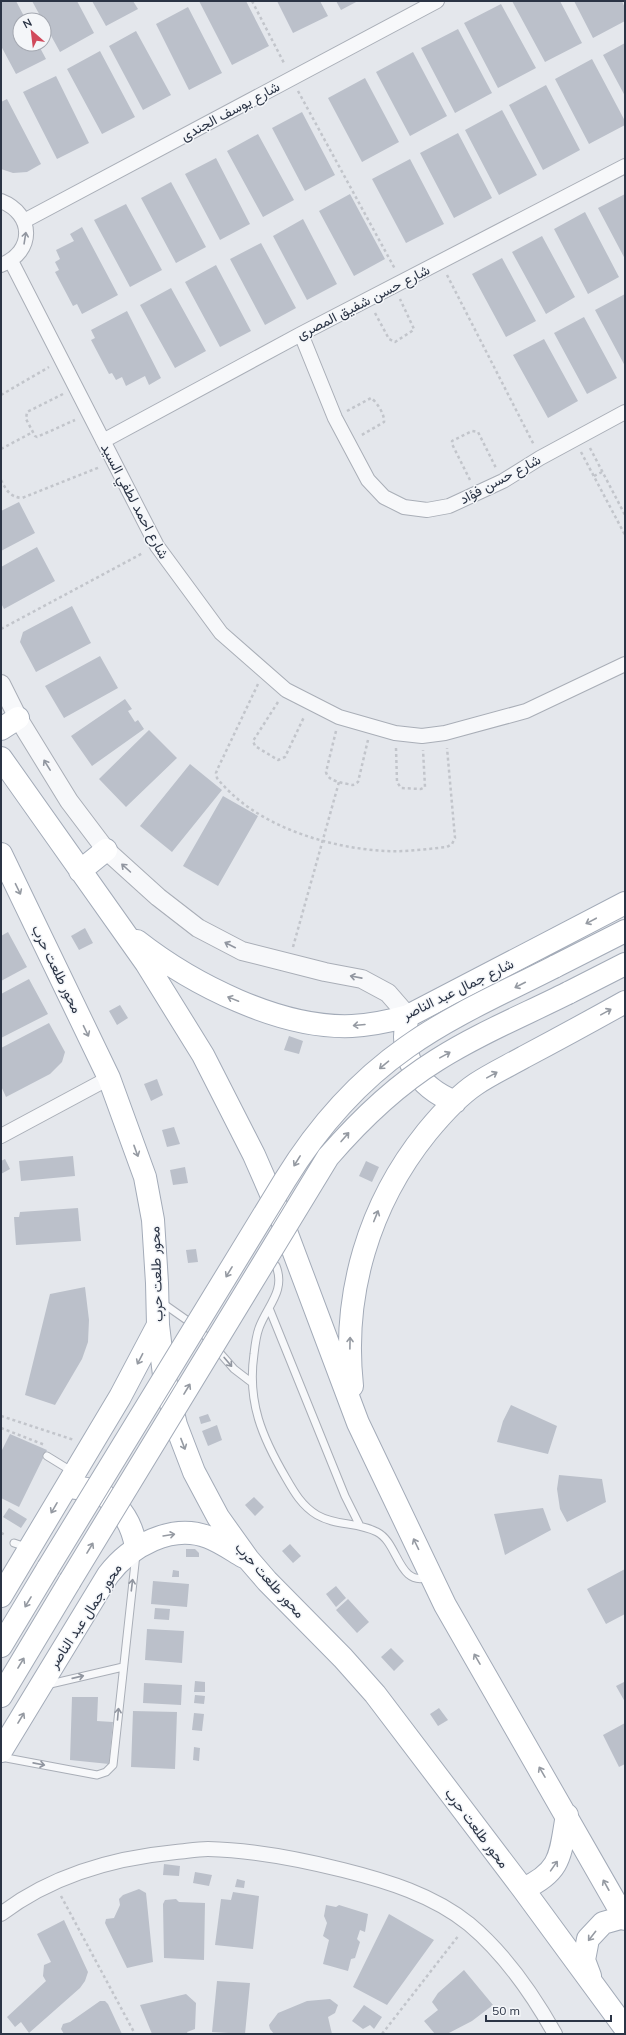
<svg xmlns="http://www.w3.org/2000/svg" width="626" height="2035" font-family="Mulish,Vazirmatn,sans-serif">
  <rect width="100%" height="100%" fill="#e4e7ec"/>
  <!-- building -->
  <path fill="#bbc0ca" d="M1,1H16L26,20H20V44H38L46,59L16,74L1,46Z
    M32,1H77L94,33L60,52Z
    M92,1H133L138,9L106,26Z
    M199,1H246L269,46L232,65Z
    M277,1H320L328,16L293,33Z
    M336,1H358L341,10Z
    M512,1H560L582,43L545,62Z
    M574,1H622L625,8V21L593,38Z
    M501,4L536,68L498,88L464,23Z
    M188,7L222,73L189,90L156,24Z
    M458,29L492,93L455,113L421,48Z
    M136,31L171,95L143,110L109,46Z
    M625,43V96L603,55Z
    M100,51L135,117L102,134L67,69Z
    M413,52L447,116L410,136L376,72Z
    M592,59L625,121V125L589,144L555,79Z
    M56,76L89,143L57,159L23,92Z
    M365,78L399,142L362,162L328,98Z
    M546,85L580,150L543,170L509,105Z
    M7,99L41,164L27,172L13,173L1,169V102Z
    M502,110L537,175L499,195L465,130Z
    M302,112L335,175L305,191L272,128Z
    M458,133L492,198L454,218L420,153Z
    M258,134L294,200L263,217L227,151Z
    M216,158L250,224L220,240L185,174Z
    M410,159L444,224L406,243L372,179Z
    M171,182L206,247L176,263L141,198Z
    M350,194L385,259L354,276L319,211Z
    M625,194V259L598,208Z
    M126,204L162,270L130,287L94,220Z
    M585,212L619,277L588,294L554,229Z
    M303,219L337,284L307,300L273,236Z
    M82,227L118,295L82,314L77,304L73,306L55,272L59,270L55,262L60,259L56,250L74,241L70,234Z
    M542,236L575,297L546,314L512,252Z
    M261,243L296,308L265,325L230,259Z
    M502,258L536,321L506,337L472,274Z
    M216,265L251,331L220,347L185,282Z
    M171,288L206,351L175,368L140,305Z
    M625,294V366L595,310Z
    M127,311L161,378L149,385L145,376L126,386L122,377L116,380L112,373L109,374L91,340L95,338L91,330Z
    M584,317L617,378L587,394L554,333Z
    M544,339L578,401L548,418L513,355Z
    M19,502L35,533L1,551V511Z
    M37,547L55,581L4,609L1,603V567Z
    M72,606L91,643L36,672L20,642L23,632Z
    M100,656L118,688L64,718L45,686Z
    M125,699L132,709L128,711L135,722L138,720L144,729L92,766L71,736Z
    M149,730L177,758L126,807L99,779Z
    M190,764L222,790L172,852L140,826Z
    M223,796L258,816L218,886L183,866Z
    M85,928L93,943L79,950L71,936Z
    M8,932L27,967L1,981V936Z
    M29,979L48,1014L1,1038V994Z
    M120,1005L128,1018L117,1025L109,1011Z
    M49,1023L65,1052L62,1062L50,1074L6,1097L1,1086V1048Z
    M289,1036L303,1041L299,1054L284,1050Z
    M157,1079L163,1095L151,1101L144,1084Z
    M174,1127L180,1144L167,1147L162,1130Z
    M73,1156L75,1176L21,1181L19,1161Z
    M5,1159L10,1169L1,1174V1161Z
    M366,1161L379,1167L372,1182L359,1176Z
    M185,1167L188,1183L173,1185L170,1170Z
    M78,1208L81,1241L16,1245L14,1217H19L20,1212Z
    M196,1249L198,1262L188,1263L186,1250Z
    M85,1287L89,1320L88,1342L82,1359L55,1405L25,1395L50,1294Z
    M511,1405L557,1426L548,1454L497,1442L503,1421Z
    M208,1414L211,1421L201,1424L199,1417Z
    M217,1425L222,1440L208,1446L202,1431Z
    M10,1434L47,1450L19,1507L1,1498V1452Z
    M559,1475L602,1479L606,1502L567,1522L560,1509L557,1489Z
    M254,1497L264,1507L255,1516L245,1505Z
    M9,1508L27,1519L21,1528L3,1517Z
    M543,1508L551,1530L505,1555L494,1514Z
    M290,1544L301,1556L293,1563L282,1551Z
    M186,1549H195L199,1553V1557H186Z
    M625,1569V1614L606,1624L587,1589Z
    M173,1570L179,1571V1577H172Z
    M153,1581L189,1584L187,1607L151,1604Z
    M336,1586L346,1598L336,1607L326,1594Z
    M348,1599L369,1622L357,1633L336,1610Z
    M155,1608L170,1609L169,1620L154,1619Z
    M147,1629L184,1631L182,1663L145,1660Z
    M391,1648L404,1661L394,1671L381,1657Z
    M195,1681L205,1682V1692H194Z
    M624,1682L625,1683V1702L616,1686Z
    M144,1683L182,1685L181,1705L143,1703Z
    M195,1695L205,1696L204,1704L194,1703Z
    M72,1697H98L97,1721L113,1722L109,1764L70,1760Z
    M439,1708L448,1720L438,1726L430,1714Z
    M133,1711L177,1712L175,1769L131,1767Z
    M194,1713L204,1714L202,1731L192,1730Z
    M625,1723V1764L619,1767L603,1735Z
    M194,1747L200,1748L199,1761L193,1760Z
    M164,1864L180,1866L179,1876L163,1875Z
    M195,1872L212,1875L209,1886L193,1883Z
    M237,1879L245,1881L244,1888L235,1887Z
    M139,1889L146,1893L153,1962L127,1968L105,1923L106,1919L114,1918L120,1905L119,1899L123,1895Z
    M233,1892L259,1896L253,1949L215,1945L221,1899L231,1900Z
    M176,1899L179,1902L205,1903L204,1960L164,1958L163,1904L165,1900Z
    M326,1905L336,1907L339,1905L368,1914L365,1932L360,1930L357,1939L360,1942L355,1958L351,1959L348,1971L323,1964L329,1940L323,1936L327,1923L324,1916Z
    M389,1914L434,1940L387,2005L353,1987Z
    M64,1920L88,1972L85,1981L80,1988L29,2033L21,2022L15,2027L7,2017L46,1981L43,1976L44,1965L51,1962L37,1934Z
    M464,1970L493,2005L472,2021L447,2034H435L424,2021L438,2010L432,2002L438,1993Z
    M217,1981L250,1983L245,2034L212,2032Z
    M186,1994L196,2003L195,2029L187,2032L188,2034H152L140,2005Z
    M330,1999L338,2005L335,2013L328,2017L332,2034H274L270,2029L269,2025L278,2013L307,2001Z
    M100,2001H105L108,2004L122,2034H64L61,2029L63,2024L70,2022Z
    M364,2005L382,2017L374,2029L370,2025L363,2029L352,2021Z"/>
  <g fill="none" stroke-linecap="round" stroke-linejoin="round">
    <!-- service casing -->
    <g stroke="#a9aeb7" stroke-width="9">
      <path id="service" d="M276,1266C286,1291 267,1306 259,1328C256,1336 255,1345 254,1354C247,1402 262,1437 286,1478C294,1492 302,1506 317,1515C336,1526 358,1522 377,1532C399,1543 398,1588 429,1577
        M161,1302L198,1328L234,1369L251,1382
        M269,1308L345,1496L360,1526
        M47,1456L73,1472
        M14,1543L26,1547
        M46,1685L123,1667
        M1,1757L97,1775L106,1772L113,1765L136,1554"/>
    </g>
    <!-- minor casing -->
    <g stroke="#a9aeb7" stroke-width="16">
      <path id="minor" d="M1,201C34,214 35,252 1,265
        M24,221L437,1
        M11,261L157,546L221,633L286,690L339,717L395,733L422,736L445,733L526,711L625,664
        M301,334L335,418L368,480L384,497L404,507L427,510L449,506L503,481L540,458L625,412
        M103,441L301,334L625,166
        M1,1136L109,1078
        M1,1914C52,1875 113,1858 176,1852C187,1851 197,1849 208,1849C254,1850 299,1859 343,1870C387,1881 433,1895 469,1924C505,1954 532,1993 555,2034"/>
    </g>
    <!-- tertiary casing -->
    <g stroke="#a9aeb7" stroke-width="20">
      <path id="tertiary" d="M1,684L18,718L69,801L106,850L158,897L198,928L242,951L325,972L362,979L388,993L408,1016"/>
    </g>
    <!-- primary casing -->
    <g stroke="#a3abb8" stroke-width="24">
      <path id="primary" d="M1,729L18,718
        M1,758L146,963L203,1055L254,1155L278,1210L358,1423L445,1605L625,1919
        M1,854L109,1078L145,1177L153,1220L157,1283L158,1325L164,1375L176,1425L194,1472L218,1517L248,1559L267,1581L343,1658L375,1694L523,1889L625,2028
        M80,871L106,850
        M137,941C192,984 280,1029 352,1026C371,1025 390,1021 408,1016L625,903
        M554,967L625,931
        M568,993L625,964
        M408,1016C397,1056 418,1087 455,1102
        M352,1386C342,1294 369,1204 427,1132C441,1115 458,1096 476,1084C491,1074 508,1066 524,1057C558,1039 591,1021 625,1002
        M76,1488C110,1488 131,1517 136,1547
        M1,1596L120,1397L158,1325
        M1,1646L48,1568
        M1,1696L70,1581
        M1,1751L108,1575C130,1546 172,1523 208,1537C221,1542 232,1550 244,1557
        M523,1889C563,1871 560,1853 567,1815
        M590,1976L584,1960L588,1939L603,1923L624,1917"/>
    </g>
    <!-- path -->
    <path stroke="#c2c5cb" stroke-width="2.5" stroke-dasharray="3 3" stroke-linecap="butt" d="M252,1L285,65
      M298,91L395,269
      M447,275L534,445
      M375,313L389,339L395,342L412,331L414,329L400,299
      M63,394L27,412L26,419L35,436L37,437L75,420
      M1,395L49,367
      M347,411L371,398C377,402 385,415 384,422L360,436
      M590,448L625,515
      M1,449L33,432
      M581,452L625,535
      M594,476L602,472
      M1,480C6,490 10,497 22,498L100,467
      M470,480L452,444V441L472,431L478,432L496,468
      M1,629L143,553
      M258,684L218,768L216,773L217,778C255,826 328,848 386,851C407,852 427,849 447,847L452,844L455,838L447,748
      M278,702L253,741L255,746L278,760L285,757L304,717
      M336,731L326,772C328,782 344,783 353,785L358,782L368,740
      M396,748L397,782L401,788L421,789L425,787L423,750
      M293,947L339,782
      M1,1416L74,1440
      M1,1428L45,1445
      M1,1533L6,1535
      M61,1896L135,2034
      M382,2034L459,1935"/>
    <!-- service -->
    <use href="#service" stroke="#f7f8fa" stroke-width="7"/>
    <!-- minor -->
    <use href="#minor" stroke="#f7f8fa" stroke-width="14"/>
    <!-- tertiary -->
    <use href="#tertiary" stroke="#f7f8fa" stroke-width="18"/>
    <!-- primary -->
    <use href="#primary" stroke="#fff" stroke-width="22"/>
    <!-- primary-bridge casing -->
    <g stroke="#a3abb8" stroke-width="24" stroke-linecap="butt">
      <path id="primary-bridge" d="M48,1568L285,1180C317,1128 357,1082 407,1047C452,1015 505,992 554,967
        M70,1581L328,1157C360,1120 395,1086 437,1060C478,1034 524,1015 568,993"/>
    </g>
    <!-- primary-bridge -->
    <use href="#primary-bridge" stroke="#fff" stroke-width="22"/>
  </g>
  <!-- one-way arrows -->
  <defs><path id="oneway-shaft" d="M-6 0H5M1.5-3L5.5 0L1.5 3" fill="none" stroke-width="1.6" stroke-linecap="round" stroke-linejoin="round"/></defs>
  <g stroke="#9196a0">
    <use href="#oneway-shaft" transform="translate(25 238) rotate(-81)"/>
    <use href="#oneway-shaft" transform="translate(47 765) rotate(-122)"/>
    <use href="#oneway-shaft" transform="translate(126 868) rotate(-138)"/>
    <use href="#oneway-shaft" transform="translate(230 945) rotate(-153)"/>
    <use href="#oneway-shaft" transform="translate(356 977) rotate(-169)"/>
    <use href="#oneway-shaft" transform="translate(228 1362) rotate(50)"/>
    <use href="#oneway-shaft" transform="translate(132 1585) rotate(-83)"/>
    <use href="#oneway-shaft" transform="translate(78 1677) rotate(-13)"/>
    <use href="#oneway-shaft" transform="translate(118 1714) rotate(-85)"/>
    <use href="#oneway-shaft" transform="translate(39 1764) rotate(11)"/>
  </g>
  <g stroke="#959aa2">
    <use href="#oneway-shaft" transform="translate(18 889) rotate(64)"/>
    <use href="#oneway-shaft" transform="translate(591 921) rotate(152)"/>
    <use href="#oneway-shaft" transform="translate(520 985) rotate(153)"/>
    <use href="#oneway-shaft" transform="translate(233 999) rotate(-158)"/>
    <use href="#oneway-shaft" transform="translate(606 1012) rotate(-29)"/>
    <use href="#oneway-shaft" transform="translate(359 1025) rotate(175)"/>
    <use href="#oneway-shaft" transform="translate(86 1031) rotate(64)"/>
    <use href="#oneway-shaft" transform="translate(445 1055) rotate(-29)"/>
    <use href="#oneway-shaft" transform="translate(384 1065) rotate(140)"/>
    <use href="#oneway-shaft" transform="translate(492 1075) rotate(-29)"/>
    <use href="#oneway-shaft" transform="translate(345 1137) rotate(-49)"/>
    <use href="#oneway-shaft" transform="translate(136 1151) rotate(70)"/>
    <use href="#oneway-shaft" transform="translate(297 1161) rotate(122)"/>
    <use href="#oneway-shaft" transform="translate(376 1216) rotate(-68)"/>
    <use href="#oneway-shaft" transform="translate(229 1272) rotate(121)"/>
    <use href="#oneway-shaft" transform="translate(350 1343) rotate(-89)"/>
    <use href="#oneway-shaft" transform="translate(140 1359) rotate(117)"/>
    <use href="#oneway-shaft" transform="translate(187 1389) rotate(-59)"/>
    <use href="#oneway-shaft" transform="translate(183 1444) rotate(69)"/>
    <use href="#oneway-shaft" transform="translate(54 1508) rotate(120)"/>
    <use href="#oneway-shaft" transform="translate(169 1535) rotate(-9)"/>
    <use href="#oneway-shaft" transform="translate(416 1544) rotate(-116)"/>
    <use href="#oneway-shaft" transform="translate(90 1548) rotate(-59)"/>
    <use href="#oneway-shaft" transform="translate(28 1602) rotate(121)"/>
    <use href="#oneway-shaft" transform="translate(477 1659) rotate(-120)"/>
    <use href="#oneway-shaft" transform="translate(21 1663) rotate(-59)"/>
    <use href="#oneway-shaft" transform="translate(21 1718) rotate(-59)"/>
    <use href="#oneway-shaft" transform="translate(542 1772) rotate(-120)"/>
    <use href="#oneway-shaft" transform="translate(554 1866) rotate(-55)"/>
    <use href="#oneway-shaft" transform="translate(606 1885) rotate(-119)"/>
    <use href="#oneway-shaft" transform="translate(592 1936) rotate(128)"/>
  </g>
  <g text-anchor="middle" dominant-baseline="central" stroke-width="3" stroke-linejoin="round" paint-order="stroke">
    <!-- street labels -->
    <g font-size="14" fill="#2b3445" stroke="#f4f6f9">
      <text transform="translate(230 111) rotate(-28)">شارع يوسف الجندى</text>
      <text transform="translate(363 302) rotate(-27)">شارع حسن شفيق المصرى</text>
      <text transform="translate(500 479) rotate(-28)">شارع حسن فؤاد</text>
      <text transform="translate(135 501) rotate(62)">شارع احمد لطفي السيد</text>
      <text transform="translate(57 969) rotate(64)">محور طلعت حرب</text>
      <text transform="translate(458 989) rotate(-26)">شارع جمال عبد الناصر</text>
      <text transform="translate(156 1274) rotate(-92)">محور طلعت حرب</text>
      <text transform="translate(270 1580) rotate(48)">محور طلعت حرب</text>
      <text transform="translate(85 1616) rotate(-57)">محور جمال عبد الناصر</text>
      <text transform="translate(477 1828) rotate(53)">محور طلعت حرب</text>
    </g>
  </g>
  <!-- border -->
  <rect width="626" height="2035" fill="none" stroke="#2b3445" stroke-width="4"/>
  <!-- north arrow -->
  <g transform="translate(32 32) rotate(332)"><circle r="19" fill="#f4f6f9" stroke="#a4a8b1"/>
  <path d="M0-3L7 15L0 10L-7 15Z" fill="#d1495b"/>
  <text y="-6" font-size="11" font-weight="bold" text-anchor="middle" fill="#2b3445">N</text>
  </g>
  <!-- scale -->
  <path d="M486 2015v6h125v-6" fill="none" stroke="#2b3445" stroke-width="2"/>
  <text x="492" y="2015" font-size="12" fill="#2b3445" stroke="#f4f6f9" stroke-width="3" paint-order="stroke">50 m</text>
</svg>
